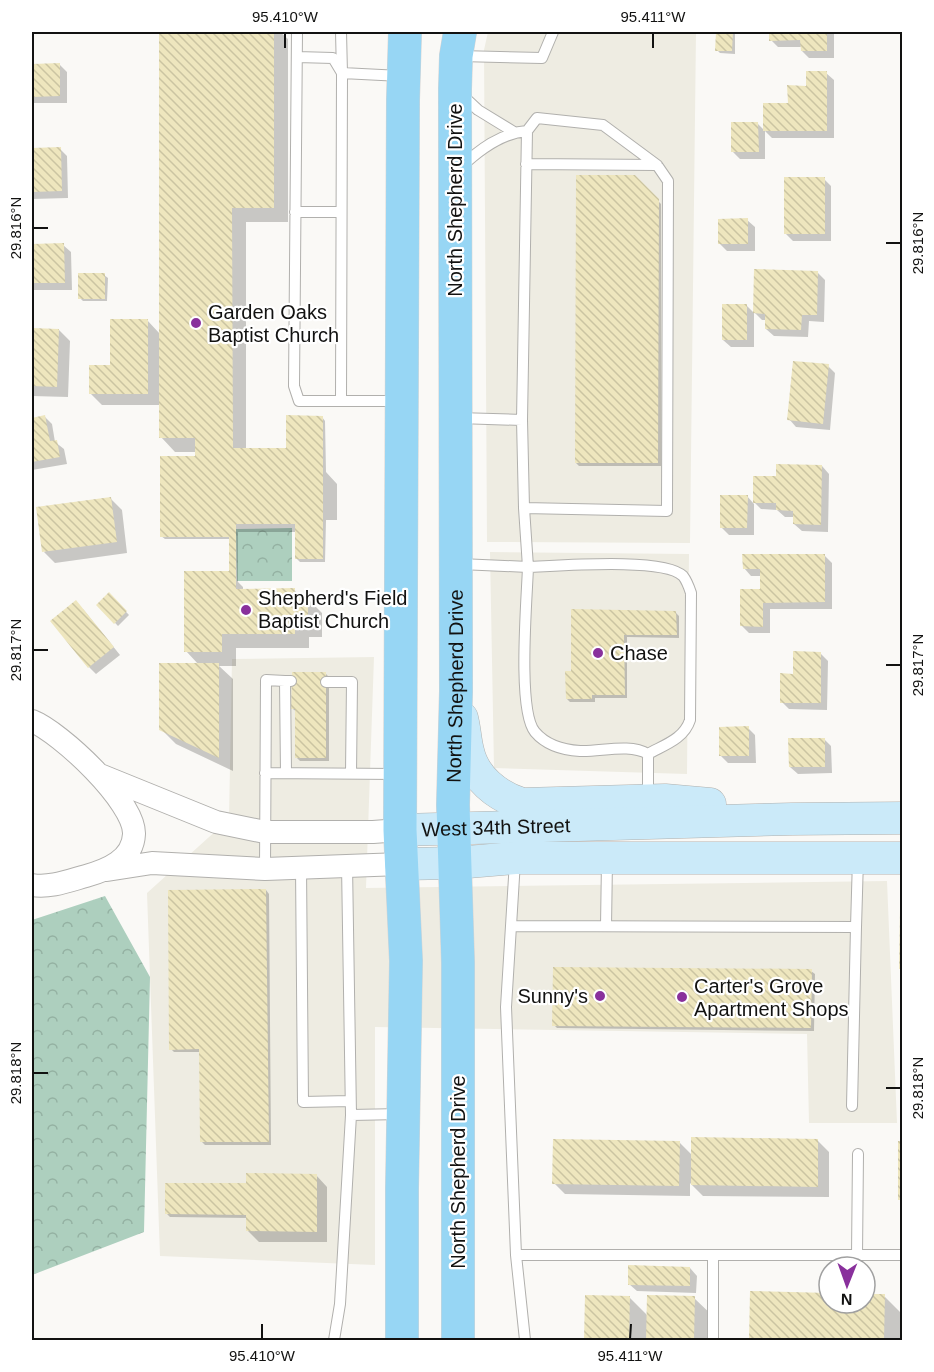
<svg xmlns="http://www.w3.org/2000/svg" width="934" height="1372" font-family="Arial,sans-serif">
  <defs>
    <pattern id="park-crowns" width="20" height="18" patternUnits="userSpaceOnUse" patternTransform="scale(1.5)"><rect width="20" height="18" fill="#adcfbe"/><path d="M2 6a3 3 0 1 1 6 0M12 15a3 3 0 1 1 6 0" fill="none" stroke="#94b1a2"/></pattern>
    <pattern id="building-back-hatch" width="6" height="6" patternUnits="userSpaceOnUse" patternTransform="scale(1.5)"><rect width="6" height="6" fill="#eee6be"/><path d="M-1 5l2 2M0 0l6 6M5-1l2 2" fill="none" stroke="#cbc4a2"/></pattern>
  </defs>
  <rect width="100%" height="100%" fill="#faf9f6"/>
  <!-- built -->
  <path fill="#eeece2" d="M488,32H696L690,543L487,542L484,50Z
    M490,552L689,554L687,774L494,768Z
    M374,657L366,888L887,881L897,1123H809L807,1034L375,1027V1265L160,1256L147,893L229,819L232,659Z"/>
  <!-- park -->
  <path fill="url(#park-crowns)" d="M292,528V581H237L236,529Z
    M105,896L150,977L144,1232L32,1275V920Z"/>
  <!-- shadow -->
  <path fill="#0003" d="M160,32H280L288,39V222H246V449L287,450L322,417L325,421L326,472L337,484V520H326L325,562H300L296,558V532H238V582L243,587V590H294L303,598H307L322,613V637H309V648H236V666H219L233,679V771L176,744L161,729L199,665L186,651L231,575V539H165L161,536L196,458V452H175L161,437V405H102L91,394L147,320L160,334Z
    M717,32H735V54L720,53L717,50Z
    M770,32H834V58H809L802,51V47H778L771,40Z
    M32,65H60L67,72V103H34L32,101Z
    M826,73L834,80V138H772L765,131V159H740L733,152L757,123L764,130L807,87Z
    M60,149L67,156L68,198L32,199V150Z
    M634,177L661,204V466H579L576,463Z
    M824,179L831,186V241H793L786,234Z
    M747,220L755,227V251H727L720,244Z
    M32,245H63L71,252L72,290H32Z
    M818,273L825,280L824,322L809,321L808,337L774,336L766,329V320H762L754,312Z
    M104,275L108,278L107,301H83L80,298Z
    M746,305L754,313V347H731L723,340Z
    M32,329L59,330L70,341L68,397L32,396Z
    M828,366L835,373L830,430L796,427L789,419Z
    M45,417L52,424L55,442L64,449L67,464L32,470V419Z
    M822,466L829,474L828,532L802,531L794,524L795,517H785L777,510L761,509L754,502V535H729L721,527L747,496L754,504V478H777Z
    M110,498L122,510L127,553L55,563L44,552Z
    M825,556L832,563V609H770V633H749L742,626L762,591V576H751L744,568Z
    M109,594L129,615L118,626L98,605Z
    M83,609L120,655L96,674L89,667Z
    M572,611L676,613L679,616V638L627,637V698H595V702H570L567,699L572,673Z
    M820,653L828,661L827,710L789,709L782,702L795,675Z
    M326,674L329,677V761H300L296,757L297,712L293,709Z
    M748,728L755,735L756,763H728L721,756Z
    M824,739L831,746L832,773L798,774L790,767Z
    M266,890L269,894L271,1145H205L202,1142L201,1052H174L171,1049Z
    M902,911V971L900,968Z
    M811,971L815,974L814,1031L557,1028L554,1025Z
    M818,1141L829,1152V1197L703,1196L690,1183V1196L565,1194L554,1183L680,1143L693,1156Z
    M899,1142H902V1202L900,1199Z
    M316,1175L327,1187V1242H259L248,1231V1218L170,1217L167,1214Z
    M690,1268L697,1276L696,1293L637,1291L629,1284Z
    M751,1292L829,1294V1303H865V1295L884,1296L902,1314V1340H750Z
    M586,1297H629L648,1316L694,1298L715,1318L714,1340H585Z"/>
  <!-- building -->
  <path fill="url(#building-back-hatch)" d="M159,32H274V208H232L233,448H286V415L323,416V559H295V524H236V589L295,588V596L308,597V623H295V634H222V652H184V571H229V537H160V456H195V438H159Z
    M716,32H733L732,51H715Z
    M769,32H827V51H801L800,40L769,41Z
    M60,63V96L32,97V64Z
    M806,71H827V131H763V103H788L787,85L806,86Z
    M731,122H758L759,152H731Z
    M61,147L62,191L32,192V148Z
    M576,175H635L659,199L658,463H575Z
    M784,177H825V234H784Z
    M748,218V244H718V219Z
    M64,243L65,283H32V244Z
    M754,269L818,271L817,315H802L801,330L765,329V314L753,313Z
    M78,273H105V299H78Z
    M722,304H747V340H722Z
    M110,319H148V394H89V365H110Z
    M32,328L59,329L57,387L32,386Z
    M793,361L829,364L823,424L787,420Z
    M45,415L50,441L57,440L60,457L32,462V418Z
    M776,464L822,465L821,525L793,524V511L776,510V503H753V476H776Z
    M720,495H748L747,528H720Z
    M111,497L117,542L42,552L36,507Z
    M742,554H825V602L763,603V627L740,626V589H760V569H743Z
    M109,592L127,611L114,624L96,605Z
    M76,600L114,647L88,668L50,621Z
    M571,609L676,611L677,635H624L625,695H592V699H566L565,671H571Z
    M793,651L821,652V703H780V673L793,674Z
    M159,663H219V758L159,730Z
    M292,672H326V758H295V709H291Z
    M749,726V756H719V727Z
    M788,738H825V767H789Z
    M266,889L269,1142H200L199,1049L169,1050L168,890Z
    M900,909H902V969H899Z
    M553,967L812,969L811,1028L552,1026Z
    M691,1137L818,1139V1187L691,1185Z
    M553,1139L680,1141L679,1186L552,1184Z
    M898,1141H902V1200H898Z
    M246,1173L317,1174V1232L246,1231V1215L165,1214V1183H246Z
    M628,1265L690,1267V1286L628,1285Z
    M750,1291L829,1293V1303H865V1294H885L884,1340H749Z
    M585,1295L630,1296L629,1340H584Z
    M647,1295L695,1296L694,1340H646Z"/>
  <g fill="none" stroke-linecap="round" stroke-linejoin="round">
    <!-- service casing -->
    <g stroke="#b1b0ad" stroke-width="12">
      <path id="service" d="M297,32L294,386L299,401H399
        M341,32L342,73L401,76
        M460,56L542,58L553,32
        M297,57L333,58L342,73L341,401
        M463,96L478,110L514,132
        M526,164L657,165
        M295,212H341
        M458,418L522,420L524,508L667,511L668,181L657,165L603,125L537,118L527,131C501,133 479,150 461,167
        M522,420L527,131
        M524,508L528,567C557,566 665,557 683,576C687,581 689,587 691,593L690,720C684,739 664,745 648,754
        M460,564L528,567C527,598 517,711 535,732C546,745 563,750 580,751C601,752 629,743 648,754V797
        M326,682H352L351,774
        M265,773L397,774
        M286,773L285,681H291
        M515,861L506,1007L516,1255L525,1340
        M301,867L303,1102L350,1101
        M265,869L266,680L285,681
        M511,926L856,927L858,859
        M606,926L607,861
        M852,1106L856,927
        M351,1115L401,1114
        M516,1255H902
        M857,1255L858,1154
        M713,1256V1340
        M334,1340L340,1304L351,1115L347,865"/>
    </g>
    <!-- minor casing -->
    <g stroke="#b1b0ad" stroke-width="24">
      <path id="minor" d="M32,721C60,732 135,802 134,834C133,860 107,870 86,876C68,881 50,888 32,885
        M100,775L216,822L265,832H373L400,830
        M107,870L152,863L265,869L401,864"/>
    </g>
    <!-- secondary casing -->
    <g stroke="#b1b0ad" stroke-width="33">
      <g id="secondary">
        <path d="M462,718C465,729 465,740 468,751C474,778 497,796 522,804L665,800L710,804"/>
        <path id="s1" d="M400,830L792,819L902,818"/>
        <path d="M401,864L456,863L515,858H902"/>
      </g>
    </g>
    <!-- primary casing -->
    <g stroke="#d4d4d4" stroke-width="34">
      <g id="primary">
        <path d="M402,1340V1189L406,961L400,830L403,100L405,32"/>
        <path id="s2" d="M458,1340V963L453,805L456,691L455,89L456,56L460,32"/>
      </g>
    </g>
    <!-- service -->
    <use href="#service" stroke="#fff" stroke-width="10"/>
    <!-- minor -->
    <use href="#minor" stroke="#fff" stroke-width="22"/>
    <!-- secondary -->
    <use href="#secondary" stroke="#cbeaf9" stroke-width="32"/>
    <!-- primary -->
    <use href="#primary" stroke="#97d6f4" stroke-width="33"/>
  </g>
  <!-- ticks -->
  <path fill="none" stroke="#121211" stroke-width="2" d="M285,48V33M653,48V33M33,228H48M886,243H901M33,650H48M886,665H901M33,1073H48M886,1088H901M262,1339V1324M630,1339L631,1324"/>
  <!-- markers -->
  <g fill="#89309c" stroke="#fff" stroke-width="2">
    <circle cx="196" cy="323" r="6"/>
    <circle cx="246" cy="610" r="6"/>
    <circle cx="598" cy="653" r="6"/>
    <circle cx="600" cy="996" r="6"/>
    <circle cx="682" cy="997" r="6"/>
  </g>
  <g text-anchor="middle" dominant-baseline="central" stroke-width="4.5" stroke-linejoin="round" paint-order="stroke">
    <!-- street labels -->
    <g font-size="20" fill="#121211" stroke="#fff">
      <text transform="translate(455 200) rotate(-90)">North Shepherd Drive</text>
      <text stroke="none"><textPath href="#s2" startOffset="654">North Shepherd Drive</textPath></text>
      <text stroke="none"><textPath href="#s1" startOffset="96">West 34th Street</textPath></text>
      <text transform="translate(458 1172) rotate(-90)">North Shepherd Drive</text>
    </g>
    <!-- poi labels -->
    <g font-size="20" fill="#121211" stroke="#fff" text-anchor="start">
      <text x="208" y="312">Garden Oaks<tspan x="208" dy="23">Baptist Church</tspan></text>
      <text x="258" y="598">Shepherd's Field<tspan x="258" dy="23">Baptist Church</tspan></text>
      <text x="610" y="653">Chase</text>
      <text x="694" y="986">Carter's Grove<tspan x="694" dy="23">Apartment Shops</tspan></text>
      <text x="588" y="996" text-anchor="end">Sunny's</text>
    </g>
  </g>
  <!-- border -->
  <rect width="934" height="1372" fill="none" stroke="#ffffff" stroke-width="66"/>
  <!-- north arrow -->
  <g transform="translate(847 1285) rotate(181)"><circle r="28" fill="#ffffff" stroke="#a0a0a0" stroke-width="1.5"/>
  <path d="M0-4.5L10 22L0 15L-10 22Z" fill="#89309c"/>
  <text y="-9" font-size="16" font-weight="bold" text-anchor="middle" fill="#121211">N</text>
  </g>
  <rect x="33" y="33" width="868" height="1306" fill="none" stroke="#121211" stroke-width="2"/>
  <g font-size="15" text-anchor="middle" fill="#121211">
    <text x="285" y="22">95.410°W</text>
    <text x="653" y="22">95.411°W</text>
    <text transform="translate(16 228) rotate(-90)" y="5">29.816°N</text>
    <text transform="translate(918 243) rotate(-90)" y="5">29.816°N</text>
    <text transform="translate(16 650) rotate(-90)" y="5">29.817°N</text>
    <text transform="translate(918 665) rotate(-90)" y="5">29.817°N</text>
    <text transform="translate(16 1073) rotate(-90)" y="5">29.818°N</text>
    <text transform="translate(918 1088) rotate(-90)" y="5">29.818°N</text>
    <text x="262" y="1361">95.410°W</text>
    <text x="630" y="1361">95.411°W</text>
  </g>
</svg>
